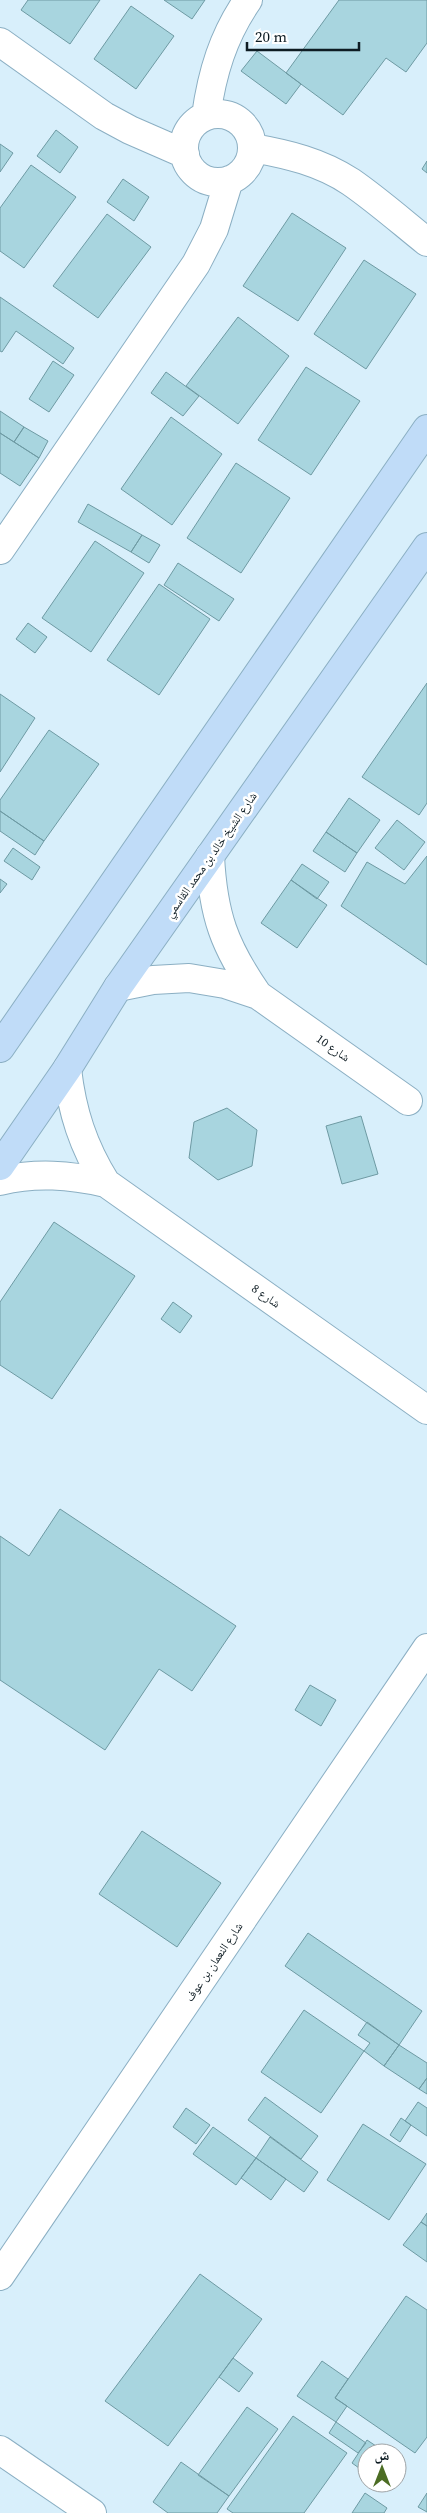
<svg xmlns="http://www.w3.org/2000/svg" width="427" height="2513" font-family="'Source Serif 4','Noto Naskh Arabic',serif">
  <rect width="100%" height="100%" fill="#d8effb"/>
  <!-- building -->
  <path fill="#a8d5df" stroke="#6e9aa3" d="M28,0H100L70,44L21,10Z
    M164,0H205L192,19Z
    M339,0H427V43L406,72L386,58L343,115L286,73Z
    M131,6L174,36L136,89L94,59Z
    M257,51L301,84L286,104L241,71Z
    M56,130L78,147L60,173L37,156Z
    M0,144L13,153L0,172Z
    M427,161V173L422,169Z
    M31,165L76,197L24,268L0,251V208Z
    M123,179L149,197L134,221L107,202Z
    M292,213L346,248L298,321L243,286Z
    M107,214L151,247L98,318L53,286Z
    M364,260L416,294L366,369L314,334Z
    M0,297L74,348L63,364L16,331L2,352L0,351Z
    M238,317L289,356L238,424L186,386Z
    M53,361L74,375L49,412L29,399Z
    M306,367L360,401L311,475L258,440Z
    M166,372L199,396L183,416L151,393Z
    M0,411L24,427L14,442L0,433Z
    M171,417L222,454L172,525L121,489Z
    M24,427L48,441L39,458L14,442Z
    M0,433L39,458L20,486L0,473Z
    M236,463L290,498L241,573L187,538Z
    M88,504L142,535L131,552L78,522Z
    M142,535L160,545L149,563L131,552Z
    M95,541L144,573L91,652L42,618Z
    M178,563L234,599L219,621L164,585Z
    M159,584L210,619L159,695L107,660Z
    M28,623L47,637L35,653L16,639Z
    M427,683V803L419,815L362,777Z
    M0,694L35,718L0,772Z
    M49,730L99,764L44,841L0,811V800Z
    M349,798L380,820L357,853L326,832Z
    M0,811L44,841L35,855L0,831Z
    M397,820L425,842L404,870L375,848Z
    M326,832L357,853L345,872L313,851Z
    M13,848L40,867L32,880L4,861Z
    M427,856V965L341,906L367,862L405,884Z
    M302,864L329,882L317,899L291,880Z
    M0,879L7,884L0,893Z
    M291,880L327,905L297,948L261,923Z
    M227,1108L257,1130L252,1166L218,1180L189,1158L194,1122Z
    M361,1116L378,1174L342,1184L326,1126Z
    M54,1222L135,1276L52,1399L0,1365V1302Z
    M173,1302L192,1316L180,1333L161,1319Z
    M60,1509L236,1626L192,1691L159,1669L105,1750L0,1680V1536L29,1556Z
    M310,1685L336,1700L321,1726L295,1710Z
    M142,1831L221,1883L177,1947L99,1894Z
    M308,1933L422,2011L399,2045L285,1966Z
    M304,2010L364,2051L321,2113L261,2072Z
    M367,2022L399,2045L384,2066L364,2051L370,2043L358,2035Z
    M399,2045L427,2063V2078L419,2089L384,2066Z
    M427,2078V2094L419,2089Z
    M265,2097L318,2136L301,2159L248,2120Z
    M418,2102L427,2108V2136L405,2121Z
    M186,2108L210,2125L196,2144L173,2127Z
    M401,2118L411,2125L400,2142L390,2135Z
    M363,2124L426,2164L389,2220L327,2180Z
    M213,2127L256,2158L236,2185L193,2154Z
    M270,2137L318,2172L304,2192L256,2158Z
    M256,2158L286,2179L271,2200L241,2178Z
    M427,2213V2226L421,2222Z
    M421,2222L427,2226V2262L403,2245Z
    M200,2274L262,2319L168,2446L105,2401Z
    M406,2296L427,2310V2437L415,2453L335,2398Z
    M233,2358L253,2373L239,2392L219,2377Z
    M322,2361L348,2379L335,2398L347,2406L336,2422L297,2396Z
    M247,2407L278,2429L229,2496L198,2475Z
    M293,2416L347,2453L304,2513H233L227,2509Z
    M336,2422L366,2443L358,2453L329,2433Z
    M367,2440L382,2450L380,2453H367L366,2473L352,2463Z
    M181,2462L229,2496L217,2513H168L153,2502Z
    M365,2493L387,2508L384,2513H352Z
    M427,2493V2512L418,2507Z"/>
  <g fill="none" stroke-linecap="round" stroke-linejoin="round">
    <!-- street casing -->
    <g stroke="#8bafc3" stroke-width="30">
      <path id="street" d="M0,42L104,116L130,130L185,154
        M184 148a34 34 0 1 1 68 0a34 34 0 1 1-68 0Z
        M206,116C212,73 223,36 248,0
        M253,148C287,154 321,162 351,182C377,200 402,222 427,242
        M0,550L196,264L214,229L229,180
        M210,856C213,915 224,946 258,995
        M118,987L153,980L189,978L225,984L258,995L408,1101
        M67,1069C72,1112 83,1146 106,1183L427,1410
        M0,1181C36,1172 70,1175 106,1183
        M0,2276L427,1648
        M0,2450L92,2513"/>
    </g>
    <!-- secondary casing -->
    <g stroke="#8bafc3" stroke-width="30">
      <path id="secondary" d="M0,1048L427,429
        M0,1166L67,1069L118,987L427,547"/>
    </g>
    <!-- street -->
    <use href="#street" stroke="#fff" stroke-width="28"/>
    <!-- secondary -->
    <use href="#secondary" stroke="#c0dcf8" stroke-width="28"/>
  </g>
  <g text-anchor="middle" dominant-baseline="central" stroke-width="5" stroke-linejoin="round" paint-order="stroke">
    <!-- street labels -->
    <g font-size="12" fill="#0e1c23" stroke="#fff">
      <text transform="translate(211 855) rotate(-55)">شارع الشيخ خالد بن محمد القاسمي</text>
      <text transform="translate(333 1048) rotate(35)">شارع 10</text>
      <text transform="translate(266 1296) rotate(35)">شارع 8</text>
      <text transform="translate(214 1962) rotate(-56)">شارع النعمان بن عوف</text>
    </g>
  </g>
  <!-- north arrow -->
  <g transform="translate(382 2468)"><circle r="24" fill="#ffffff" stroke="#9fa4a7"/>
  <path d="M0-4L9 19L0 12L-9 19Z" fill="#4c6d24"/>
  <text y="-8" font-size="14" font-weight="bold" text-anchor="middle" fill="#0e1c23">ش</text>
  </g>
  <!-- scale -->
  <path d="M247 42v8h112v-8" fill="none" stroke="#0e1c23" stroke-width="2.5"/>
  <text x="255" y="42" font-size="15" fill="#0e1c23" stroke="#ffffff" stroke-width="4" paint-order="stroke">20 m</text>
</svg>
